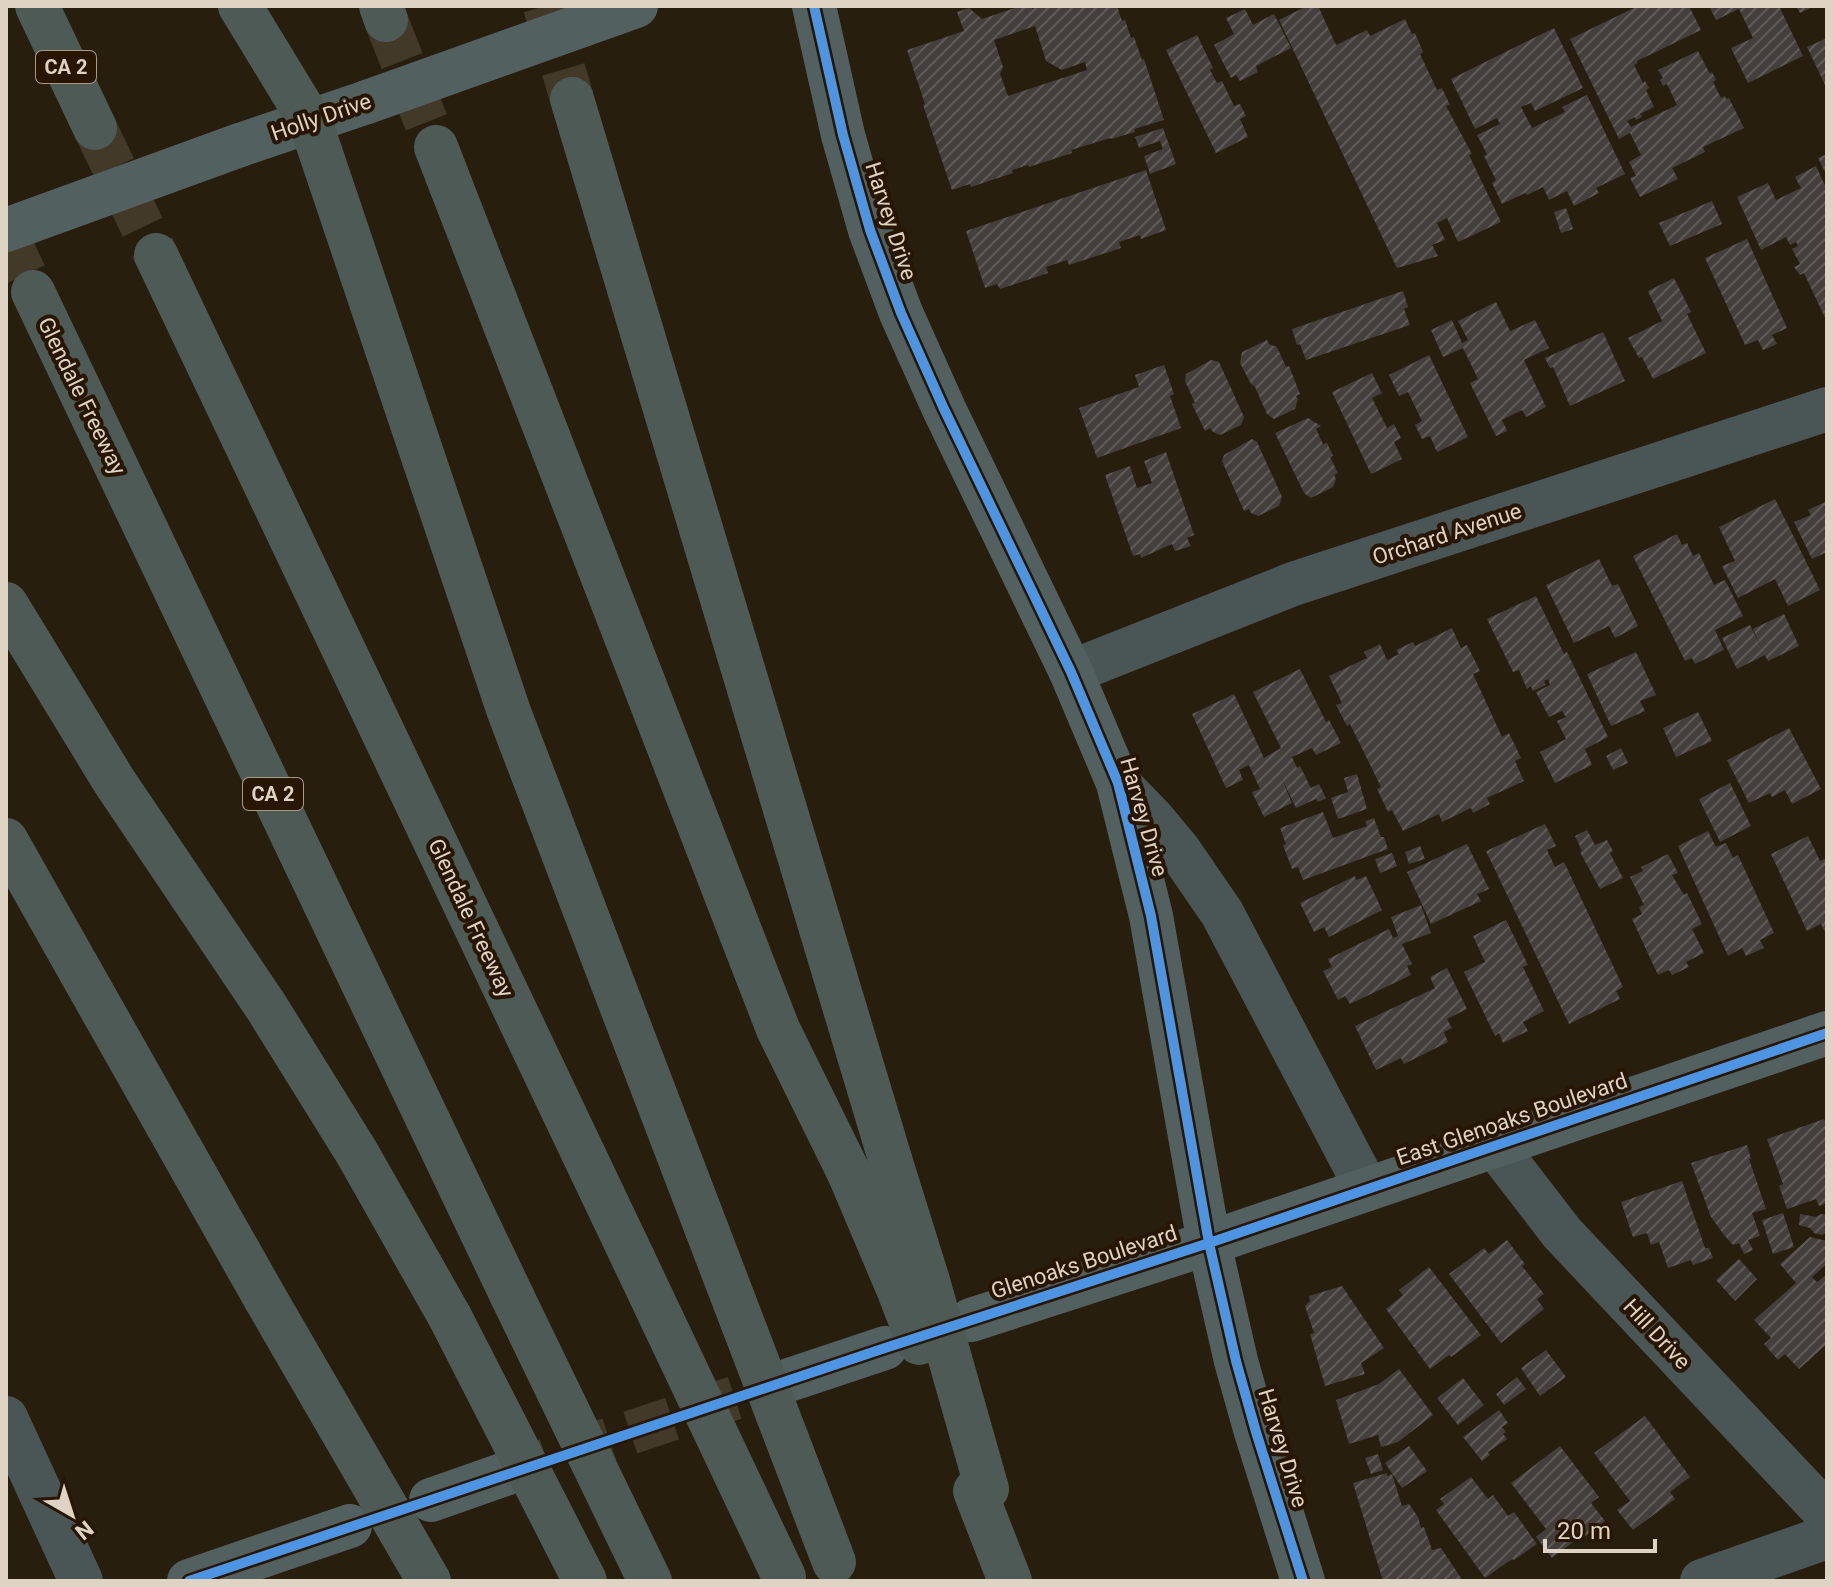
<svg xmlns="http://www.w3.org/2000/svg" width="1833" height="1587" font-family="Roboto,sans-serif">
  <defs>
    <pattern id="building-hatch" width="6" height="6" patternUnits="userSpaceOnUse" patternTransform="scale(2)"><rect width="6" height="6" fill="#443f3d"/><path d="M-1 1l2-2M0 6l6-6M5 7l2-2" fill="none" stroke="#5f5a57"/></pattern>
  </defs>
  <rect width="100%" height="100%" fill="#281e0e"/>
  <!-- building -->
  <path fill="url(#building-hatch)" fill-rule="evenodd" d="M1021,6H1031L1032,9L1041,6H1117L1122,21L1125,20L1131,38L1134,37L1142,60L1144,59L1164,120L1134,129L1135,132L1111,139L1110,138L1071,150L1072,153L1029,167L1028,165L1012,170L1013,173L971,187L970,184L952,190L923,105L925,104L907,50L964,31L957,12L969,8L982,19ZM1035,26L1046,61L1062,70L1085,62L1087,70L1008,96L1000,74L1003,67L994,40Z
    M1307,6H1318L1336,45L1367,30L1370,36L1405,19L1412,34L1415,33L1423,52L1420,54L1437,90L1442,88L1450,105L1446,106L1472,154L1469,155L1501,222L1458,242L1447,218L1437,223L1445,240L1432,245L1438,256L1397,268L1279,20Z
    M1638,6H1689L1701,30L1637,61L1638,63L1634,65L1643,83L1645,81L1649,88L1646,90L1654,107L1640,114L1642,117L1636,120L1635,117L1627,121L1631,127L1677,105L1667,84L1663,86L1660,80L1663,78L1658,70L1698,51L1710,74L1712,72L1716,80L1713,82L1721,98L1725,96L1726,99L1729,98L1744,128L1703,147L1705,152L1672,168L1678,179L1640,197L1630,178L1636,176L1629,162L1641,155L1630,133L1619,139L1570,39Z
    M1709,6H1779L1803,56L1748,83L1731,48L1753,38L1739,9L1716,20Z
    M1796,6H1815L1800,13Z
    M1245,9L1253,25L1274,14L1291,48L1256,66L1258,72L1240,81L1236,75L1231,78L1214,45L1234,34L1226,18Z
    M1554,28L1583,88L1535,111L1531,103L1521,107L1532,128L1565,112L1562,107L1587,95L1625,174L1596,188L1599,193L1574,206L1567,191L1549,200L1543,187L1527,195L1525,193L1502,204L1492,183L1496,180L1484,156L1487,154L1477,135L1500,124L1497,118L1475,129L1451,79Z
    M1197,35L1213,68L1210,70L1217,83L1222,81L1234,106L1240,104L1246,116L1240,119L1248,137L1216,153L1166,50Z
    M1827,38V89L1807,47Z
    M1163,128L1176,164L1150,174L1144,156L1163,149L1160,141L1139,148L1135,137Z
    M1827,154V176L1818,158Z
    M1816,166L1827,190V322L1804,273L1800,275L1794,267L1800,264L1792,249L1798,246L1796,242L1790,245L1786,237L1761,250L1737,197L1768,183L1776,200L1801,188L1795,177Z
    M1146,170L1166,230L1141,239L1140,235L1119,242L1121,248L1069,265L1067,260L1046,267L1048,273L1000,289L997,284L985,288L966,231Z
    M1712,201L1722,224L1670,246L1659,223Z
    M1566,208L1573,229L1561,233L1554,212Z
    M1747,239L1787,328L1772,335L1777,344L1763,350L1758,340L1745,345L1705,258Z
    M1674,278L1691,312L1687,314L1706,353L1653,379L1642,357L1639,358L1628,338L1662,321L1648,291Z
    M1403,291L1408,307L1404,309L1410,325L1306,360L1300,344L1297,345L1292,329Z
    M1496,302L1510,331L1535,320L1549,348L1524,360L1546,407L1526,417L1522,410L1502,420L1507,431L1496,436L1470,383L1478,379L1463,348L1443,357L1431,330L1452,320L1462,343L1468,340L1458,321Z
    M1603,332L1625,381L1570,406L1553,367L1550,368L1545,358Z
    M1267,340L1269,344L1277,347L1286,367L1289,366L1300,394L1296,396L1298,399L1295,409L1274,419L1267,414L1255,387L1251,384L1240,363L1242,352Z
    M1429,355L1468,437L1437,452L1430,436L1422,439L1415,425L1422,421L1408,392L1399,396L1389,375Z
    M1211,360L1219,362L1244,417L1241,425L1220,435L1213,432L1210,428L1205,431L1192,404L1195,403L1185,381L1186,374Z
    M1164,365L1174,394L1170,396L1181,428L1097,458L1079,408L1139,387L1135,375Z
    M1372,373L1382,393L1372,398L1387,428L1394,424L1401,438L1394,442L1402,459L1371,474L1332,392Z
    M1308,418L1321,426L1316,429L1323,444L1327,443L1333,456L1330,457L1338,473L1334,475L1336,479L1333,487L1311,498L1304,493L1275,433Z
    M1252,439L1257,442L1282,497L1279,506L1258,516L1251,513L1249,509L1244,511L1222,461L1224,455Z
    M1166,452L1194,535L1187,538L1191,546L1175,551L1172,544L1141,558L1140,554L1133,556L1105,475L1130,466L1137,488L1152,483L1144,461Z
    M1775,499L1820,590L1788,606L1775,579L1738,598L1722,566L1735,561L1719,527Z
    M1827,501V552L1812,559L1794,522L1811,515L1808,510Z
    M1677,534L1682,545L1687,543L1693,556L1699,553L1714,585L1725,580L1743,616L1715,630L1724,650L1695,664L1692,658L1685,661L1633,556Z
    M1599,559L1612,586L1618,584L1638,626L1615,638L1609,626L1574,643L1546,585Z
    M1536,596L1564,654L1567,652L1608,737L1585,749L1592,765L1555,783L1540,752L1566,739L1557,721L1566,717L1562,711L1549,717L1536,692L1550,685L1548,679L1544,681L1546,685L1533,691L1531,686L1527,689L1519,670L1513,672L1487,619Z
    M1784,614L1799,646L1768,661L1765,655L1737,669L1722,638L1750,625L1761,647L1753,629Z
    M1452,628L1461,648L1467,645L1480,671L1473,674L1502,737L1509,733L1521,758L1515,761L1524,781L1487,798L1490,804L1473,813L1471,808L1442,822L1439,814L1403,831L1392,810L1388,812L1377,789L1381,787L1350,724L1347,726L1336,705L1342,703L1329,676L1367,658L1364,652L1380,644L1387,660L1399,654L1396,650L1413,642L1415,646Z
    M1636,652L1656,695L1640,701L1645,711L1611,726L1587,674Z
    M1300,669L1326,722L1329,720L1341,743L1316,755L1312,748L1292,757L1297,768L1300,766L1311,788L1319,784L1326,798L1318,802L1316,799L1296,808L1281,777L1292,803L1264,817L1252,792L1260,789L1249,765L1239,770L1243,780L1226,788L1192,714L1234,694L1264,758L1281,748L1253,692Z
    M1698,712L1712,741L1676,757L1663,728Z
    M1789,728L1821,789L1792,804L1785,790L1772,797L1770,793L1749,803L1727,760Z
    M1621,748L1628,763L1613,770L1606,756Z
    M1357,774L1367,809L1338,819L1331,798L1348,792L1344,778Z
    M1730,783L1751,826L1720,842L1699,799Z
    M1323,812L1333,838L1367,826L1365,821L1374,818L1381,837H1384L1388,849L1303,880L1298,867L1292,869L1283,845L1286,844L1280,828Z
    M1545,824L1556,846L1547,850L1555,867L1564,862L1623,987L1616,991L1620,999L1569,1024L1486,851Z
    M1587,830L1595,845L1607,840L1613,851L1610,853L1623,878L1600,889L1580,852L1582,851L1575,836Z
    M1708,831L1716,847L1726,843L1733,858L1738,855L1774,933L1760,940L1764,948L1746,956L1742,948L1728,956L1678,846Z
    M1808,836L1820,861L1827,858V931L1825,932L1821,924L1807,931L1771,854Z
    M1467,844L1489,889L1477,894L1481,901L1431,924L1407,872Z
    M1420,846L1425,859L1409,864L1405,852Z
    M1392,853L1397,866L1380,873L1375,859Z
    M1668,854L1678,873L1672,875L1684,895L1687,893L1702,924L1692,929L1704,953L1686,962L1689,967L1672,975L1669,970L1658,975L1632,919L1642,914L1639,907L1644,905L1630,877L1643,871L1641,867Z
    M1355,876L1356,880L1366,876L1382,910L1329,937L1324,927L1314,932L1300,903Z
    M1421,905L1431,933L1402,944L1412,964L1407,966L1411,975L1350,1004L1345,996L1338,1000L1323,971L1332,967L1328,959L1389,929L1393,938L1398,936L1391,917Z
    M1506,920L1528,965L1523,967L1544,1011L1523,1022L1528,1031L1503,1043L1499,1033L1495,1036L1464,972L1485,962L1473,936Z
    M1447,968L1467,1009L1447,1019L1452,1028L1444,1032L1448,1042L1404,1064L1401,1058L1376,1070L1355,1026L1435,988L1430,977Z
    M1824,1119L1827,1127V1203L1819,1206L1816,1199L1787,1209L1779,1186L1783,1184L1767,1139Z
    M1747,1145L1751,1159H1749L1766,1209L1752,1213L1760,1236L1748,1240L1753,1250L1744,1254L1739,1243L1733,1245L1724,1235L1711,1217L1691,1163Z
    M1682,1181L1705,1248H1709L1713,1258L1693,1265L1691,1260L1668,1268L1659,1242L1651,1245L1647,1233L1633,1237L1621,1202Z
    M1783,1213L1794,1247L1773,1254L1762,1220Z
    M1800,1214L1816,1217L1821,1214L1827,1215V1232L1822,1235L1814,1233L1810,1228L1799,1225Z
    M1810,1237L1827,1241V1264L1812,1277L1817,1282L1827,1274V1344L1799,1369L1785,1354L1778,1360L1764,1344L1771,1338L1754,1320L1796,1283L1780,1264Z
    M1507,1240L1525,1264L1522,1266L1544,1294L1537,1299L1544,1309L1501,1343L1449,1274L1484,1248L1489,1254Z
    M1739,1259L1757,1279L1735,1301L1716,1280Z
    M1429,1267L1481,1335L1451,1357L1449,1355L1430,1369L1386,1309L1403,1295L1399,1290Z
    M1342,1286L1384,1348L1361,1363L1365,1374L1325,1386L1310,1334L1314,1333L1305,1306L1310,1301L1309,1296Z
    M1546,1350L1566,1377L1540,1396L1521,1368Z
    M1399,1369L1433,1415L1398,1442L1381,1447L1378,1435L1349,1444L1336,1400L1379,1384Z
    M1517,1377L1526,1389L1504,1405L1496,1394Z
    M1463,1378L1484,1405L1458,1425L1437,1398Z
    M1499,1410L1508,1423L1502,1427L1506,1432L1503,1434L1507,1439L1488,1452L1490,1455L1482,1461L1463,1437Z
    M1645,1416L1690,1477L1670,1492L1675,1499L1633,1530L1617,1510L1630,1501L1594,1453Z
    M1409,1446L1427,1471L1402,1488L1385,1463Z
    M1560,1446L1599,1497L1591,1503L1605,1521L1583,1538L1581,1536L1552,1558L1536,1537L1546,1529L1511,1483Z
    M1378,1454L1383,1470L1371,1474L1365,1458Z
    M1387,1473V1476L1392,1474L1402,1506L1409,1504L1418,1517L1421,1528L1424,1527L1432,1550L1441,1548L1463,1581H1383L1353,1483Z
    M1471,1477L1488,1499L1493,1495L1508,1516L1514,1512L1537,1544L1514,1560L1512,1559L1485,1578L1436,1510L1444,1504L1440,1499Z"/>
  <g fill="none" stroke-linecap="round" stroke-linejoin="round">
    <!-- secondary-tunnel -->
    <path stroke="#433929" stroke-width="44" stroke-dasharray="44 22" stroke-linecap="butt" d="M505,1474L792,1379"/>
    <!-- highway-tunnel -->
    <path stroke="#433929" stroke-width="44" stroke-dasharray="44 22" stroke-linecap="butt" d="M545,6L572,99
      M386,20L436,147
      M95,128L156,255
      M6,235L33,292"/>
    <!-- street -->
    <path stroke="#4a5655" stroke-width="44" d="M1071,672L1293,584L1827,409
      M1118,783L1153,819L1178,849L1222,913L1367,1189
      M1495,1146L1562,1233L1827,1514
      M6,1418L81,1581
      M1702,1581L1827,1537"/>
    <!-- secondary -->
    <path stroke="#526160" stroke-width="44" d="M814,6L843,135L870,230L901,313L944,409L1071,672L1118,783L1151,916L1209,1243L1236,1361L1256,1432L1303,1581
      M240,145L367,102
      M971,1320L1209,1243L1827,1033
      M792,1379L885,1348
      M431,1500L505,1474
      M189,1581L350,1526"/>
    <!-- highway -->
    <path stroke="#4d5a55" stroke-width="44" d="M37,6L95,128
      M240,6L310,121L509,712L707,1230
      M381,6L386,20
      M572,99L890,1159
      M436,147L778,1029L849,1173
      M156,255L633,1258
      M33,292L512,1296
      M6,604L114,781L267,1008L357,1153L450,1317
      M6,840L265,1298
      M975,1491L1010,1581"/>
    <!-- secondary-bridge -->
    <path stroke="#526160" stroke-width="44" d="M367,102L636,6
      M6,230L240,145"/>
    <!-- highway-bridge -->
    <path stroke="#4d5a55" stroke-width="44" d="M890,1159L928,1281L987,1489
      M849,1173L899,1291L919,1343
      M707,1230L834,1562
      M633,1258L784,1577
      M512,1296L650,1581
      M265,1298L429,1581
      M450,1317L585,1581"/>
    <!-- cycleway casing -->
    <g stroke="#281600" stroke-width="15">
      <path id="cycleway" d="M814,6L843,135L870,230L901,313L944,409L1071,672L1118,783L1151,916L1209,1243L1236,1361L1256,1432L1303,1581
        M189,1581L885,1348L1209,1243L1827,1033"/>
    </g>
    <!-- cycleway -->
    <use href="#cycleway" stroke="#4d94e3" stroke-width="10"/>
  </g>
  <g text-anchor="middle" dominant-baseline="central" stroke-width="8" stroke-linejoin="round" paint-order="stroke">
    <!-- shield labels -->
    <g fill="#281600" stroke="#a89a88" stroke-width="2">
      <rect x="36" y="51" width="60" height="32" rx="6"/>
      <rect x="243" y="778" width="60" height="32" rx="6"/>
    </g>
    <g font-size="20" font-weight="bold" fill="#dfd3c3">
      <text x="66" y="67">CA 2</text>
      <text x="273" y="794">CA 2</text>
    </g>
    <!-- street labels -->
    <g font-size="22" fill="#dfd3c3" stroke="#281600">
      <text transform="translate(321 117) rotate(-19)">Holly Drive</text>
      <text transform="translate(891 221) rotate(72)">Harvey Drive</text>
      <text transform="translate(82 396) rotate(64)">Glendale Freeway</text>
      <text transform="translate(1447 534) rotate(-18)">Orchard Avenue</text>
      <text transform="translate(1144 817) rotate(74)">Harvey Drive</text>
      <text transform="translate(471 918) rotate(65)">Glendale Freeway</text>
      <text transform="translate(1512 1119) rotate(-19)">East Glenoaks Boulevard</text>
      <text transform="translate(1084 1262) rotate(-18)">Glenoaks Boulevard</text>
      <text transform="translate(1657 1334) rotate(47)">Hill Drive</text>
      <text transform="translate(1283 1448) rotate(73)">Harvey Drive</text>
    </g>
  </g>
  <!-- border -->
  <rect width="1833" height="1587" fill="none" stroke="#dfd3c3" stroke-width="16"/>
  <!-- north arrow -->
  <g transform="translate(72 1515) rotate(141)" stroke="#281600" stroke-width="6" paint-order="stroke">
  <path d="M0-6L14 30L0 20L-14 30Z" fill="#dfd3c3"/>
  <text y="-12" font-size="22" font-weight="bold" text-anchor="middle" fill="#dfd3c3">N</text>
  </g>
  <!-- scale -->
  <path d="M1545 1539v12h110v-12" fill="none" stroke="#dfd3c3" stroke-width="4"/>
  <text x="1557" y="1539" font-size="24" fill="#dfd3c3" stroke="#281600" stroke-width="6" paint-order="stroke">20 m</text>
</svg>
